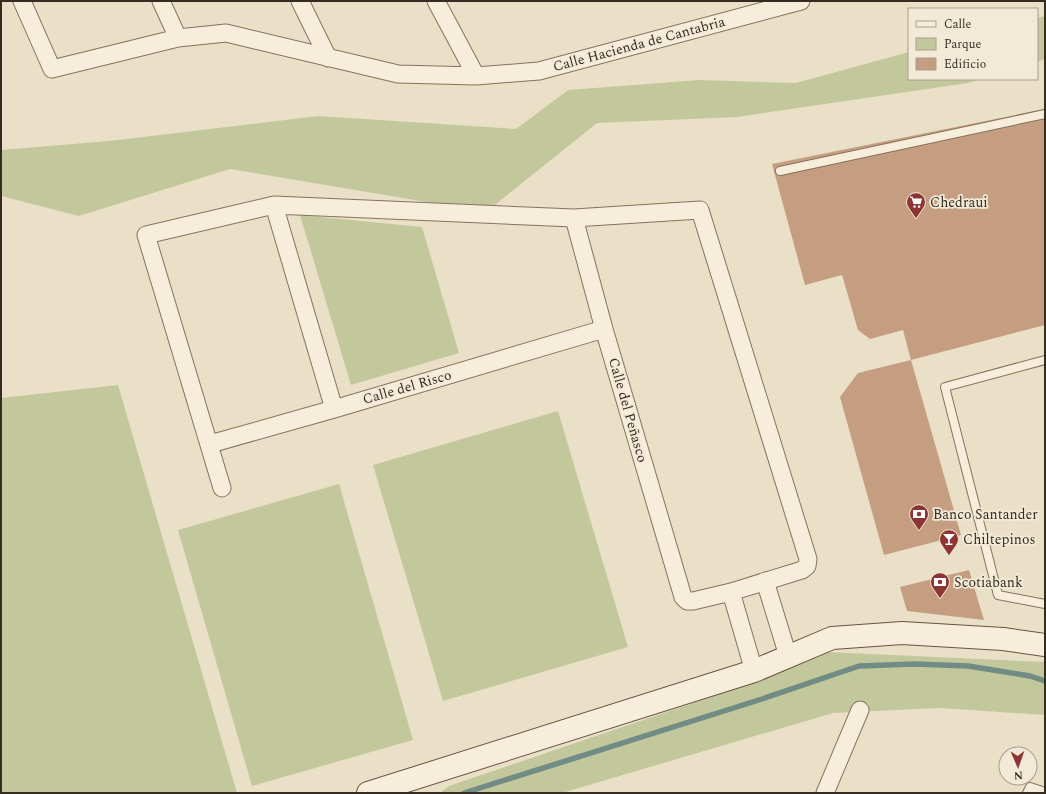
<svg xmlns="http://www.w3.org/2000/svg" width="1046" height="794" font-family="Spectral,serif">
  <rect width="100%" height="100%" fill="#eae0c8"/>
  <!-- green -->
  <path fill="#c3c89c" d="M1045,16V59L1037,62V18Z
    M909,52V79H981L968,83L737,117L597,123L486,212L230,169L79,216L1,196V150L109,141L318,116L516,129L568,90L699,80L796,83Z
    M300,215L422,227L459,353L351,385Z
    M118,385L237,793H1V398Z
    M558,411L628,647L443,701L373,465Z
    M339,484L413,740L252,786L178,530Z
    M827,652L1045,662V715L940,708L833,713L562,793H440L449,786L737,688Z"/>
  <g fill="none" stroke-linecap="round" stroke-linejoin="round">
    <!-- stream -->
    <path stroke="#708c85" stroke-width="5.5" d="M464,793L762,699L859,666L915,664L968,666L1030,676L1045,681"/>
  </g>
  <!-- building -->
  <path fill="#c59d81" d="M1045,109V325L911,360L903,330L870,339L858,330L842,275L805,285L772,164Z
    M911,360L961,535L884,555L840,397L858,373Z
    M969,570L984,620L907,611L900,587Z"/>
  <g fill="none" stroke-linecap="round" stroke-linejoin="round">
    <!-- lane casing -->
    <g stroke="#85725e" stroke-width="10">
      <path id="lane" d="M780,171L1045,114
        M1045,360L945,387L998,595L1045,604
        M1027,793L1030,787L1045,792"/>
    </g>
    <!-- street casing -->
    <g stroke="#85725e" stroke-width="19">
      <path id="street" d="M22,1L52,69L178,38L226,33L398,74L476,76L539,71L801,1
        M161,1L178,38
        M300,1L328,58
        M436,1L476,76
        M274,205L334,409
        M210,444L334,409L604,329
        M222,488L146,235L274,205L574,218L700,210L808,559L807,566L802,570L731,592L693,601H687L683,597L604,329L574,218
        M765,581L788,656
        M731,592L754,671
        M825,793L860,710"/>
    </g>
    <!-- secondary casing -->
    <g stroke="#675441" stroke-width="24">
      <path id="secondary" d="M368,793L754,671L832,638L902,633L1003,639L1045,645"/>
    </g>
    <!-- lane -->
    <use href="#lane" stroke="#f6edda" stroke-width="8"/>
    <!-- street -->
    <use href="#street" stroke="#f6edda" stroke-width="17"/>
    <!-- secondary -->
    <use href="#secondary" stroke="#f6edda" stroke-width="22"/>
  </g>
  <!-- icons -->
  <defs>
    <g id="supermarket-pin" transform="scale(1)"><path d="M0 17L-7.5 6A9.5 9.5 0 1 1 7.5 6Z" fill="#8e3435" stroke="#f2ead7"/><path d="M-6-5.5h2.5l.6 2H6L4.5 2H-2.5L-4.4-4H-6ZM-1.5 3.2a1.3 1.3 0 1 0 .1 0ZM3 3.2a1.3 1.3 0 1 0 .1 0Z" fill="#fff"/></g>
    <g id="bank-pin" transform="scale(1)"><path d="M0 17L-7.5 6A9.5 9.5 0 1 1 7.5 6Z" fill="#8e3435" stroke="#f2ead7"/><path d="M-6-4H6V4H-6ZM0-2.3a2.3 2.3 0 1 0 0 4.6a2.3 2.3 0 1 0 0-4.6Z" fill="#fff"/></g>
    <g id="bar-pin" transform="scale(1)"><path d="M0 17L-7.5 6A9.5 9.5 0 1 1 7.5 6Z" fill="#8e3435" stroke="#f2ead7"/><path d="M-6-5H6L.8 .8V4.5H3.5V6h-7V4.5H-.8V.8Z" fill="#fff"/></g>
  </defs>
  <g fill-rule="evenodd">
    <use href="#supermarket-pin" x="916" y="202"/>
    <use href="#bank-pin" x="919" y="514"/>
    <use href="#bar-pin" x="949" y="539"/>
    <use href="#bank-pin" x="940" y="582"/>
  </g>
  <g text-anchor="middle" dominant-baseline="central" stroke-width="3.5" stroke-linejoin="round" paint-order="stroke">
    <!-- street labels -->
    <g font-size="14" fill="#362b21" stroke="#f2ead7">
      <text transform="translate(639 44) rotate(-15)">Calle Hacienda de Cantabria</text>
      <text transform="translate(407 387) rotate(-16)">Calle del Risco</text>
      <text transform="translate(628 410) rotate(74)">Calle del Peñasco</text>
    </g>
    <!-- poi labels -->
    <g font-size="14" fill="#362b21" stroke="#f2ead7" text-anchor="start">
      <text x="930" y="202">Chedraui</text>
      <text x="933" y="514">Banco Santander</text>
      <text x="963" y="539">Chiltepinos</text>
      <text x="954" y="582">Scotiabank</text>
    </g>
  </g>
  <!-- border -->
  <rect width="1046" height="794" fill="none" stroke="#362b21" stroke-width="4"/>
  <!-- legend -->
  <rect x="908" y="8" width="130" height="72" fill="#f2ead7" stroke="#a79e8e"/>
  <rect x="916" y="21" width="20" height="6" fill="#f6edda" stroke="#a79e8e"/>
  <text x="944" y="28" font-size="12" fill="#362b21">Calle</text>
  <rect x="916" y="38" width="20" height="12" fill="#c3c89c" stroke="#a79e8e"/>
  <text x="944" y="48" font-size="12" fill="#362b21">Parque</text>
  <rect x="916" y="58" width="20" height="12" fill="#c59d81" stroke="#a79e8e"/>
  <text x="944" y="68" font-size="12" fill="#362b21">Edificio</text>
  <!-- north arrow -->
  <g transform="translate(1018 766) rotate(178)"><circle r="19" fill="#f2ead7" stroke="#a79e8e"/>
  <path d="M0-3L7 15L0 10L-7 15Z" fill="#8e3435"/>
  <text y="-6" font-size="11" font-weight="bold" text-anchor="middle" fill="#362b21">N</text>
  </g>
</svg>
